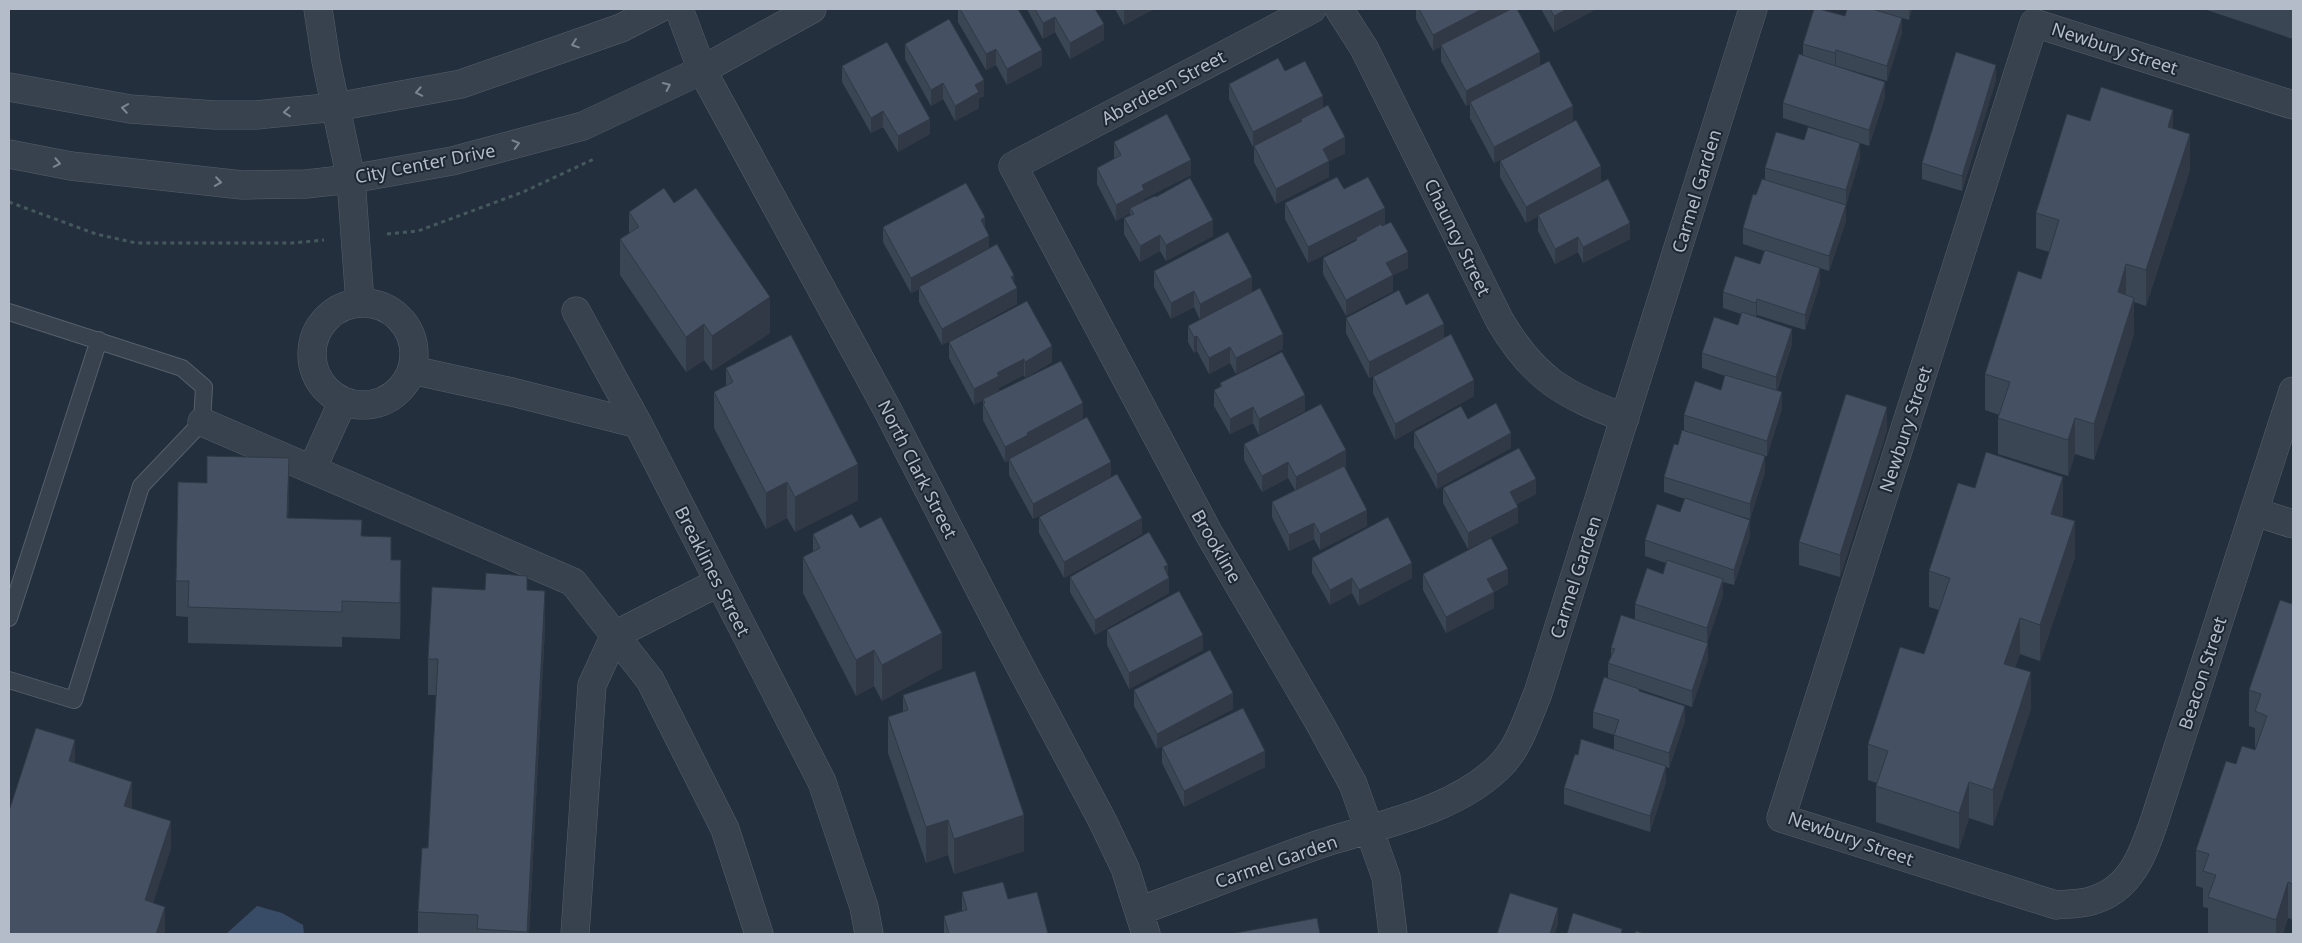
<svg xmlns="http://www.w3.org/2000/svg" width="2302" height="943" font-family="'Noto Sans',sans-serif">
  <rect width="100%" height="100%" fill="#242f3e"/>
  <!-- water -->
  <path fill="#394c67" d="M257,906L282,913L303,925L304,934H226Z"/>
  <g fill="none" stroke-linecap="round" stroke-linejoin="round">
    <!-- service casing -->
    <g stroke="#565f6c" stroke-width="18">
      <path id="service" d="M9,312L182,368L204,387L202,422L141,486L74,700L9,680
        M9,618L99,340"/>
    </g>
    <!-- minor casing -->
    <g stroke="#565f6c" stroke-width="29">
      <path id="minor" d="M318,9L326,61L351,179L360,303
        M679,9L702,70L887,409L1002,632L1102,820L1125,868L1146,934
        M1312,9L1013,166L1208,532L1319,722L1353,784L1386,877L1393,934
        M1339,9L1364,48L1500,321C1535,380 1563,394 1625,418
        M2293,105L2034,23L1781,818L2056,905C2068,904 2080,904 2091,901C2131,890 2143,854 2155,819L2293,391
        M312 354a51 51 0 1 1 102 0a51 51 0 1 1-102 0Z
        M576,311L638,424
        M412,370L512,392L638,424L822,782L864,907L869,934
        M202,422L573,582L650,680L725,829L759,934
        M312,469L343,401
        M2255,512L2293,524
        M1139,911C1199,889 1258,866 1317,845C1377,825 1450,813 1497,769C1519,749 1527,719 1538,693L1753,9
        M575,934L592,685L615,635L719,582"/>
    </g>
    <!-- tertiary casing -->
    <g stroke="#565f6c" stroke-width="29">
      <path id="tertiary" d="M9,87L130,109L215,115H256L336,107L461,84L621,28L658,9
        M9,154L71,166L242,185L306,184L351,179L452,161L583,126L702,70L812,9"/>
    </g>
    <!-- path -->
    <path stroke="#44595c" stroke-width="3" stroke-dasharray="4 4" stroke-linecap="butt" d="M9,202L96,234L136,243H292L324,240
      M387,234L418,231L523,192L594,159"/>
    <!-- service -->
    <use href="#service" stroke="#38414e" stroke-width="16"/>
    <!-- minor -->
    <use href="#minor" stroke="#38414e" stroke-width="28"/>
    <!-- tertiary -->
    <use href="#tertiary" stroke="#38414e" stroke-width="28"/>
  </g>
  <!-- wall -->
  <path fill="#3b4654" d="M958,9H1018L1042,66L1007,85L996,65L986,70L958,22Z
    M1027,9H1095L1104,40L1070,59L1055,32L1043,39Z
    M1115,9H1154L1124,25Z
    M1416,9H1510L1540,65L1573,121L1494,163L1470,118V104L1466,106L1441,61V46L1433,51L1416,19Z
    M1541,9H1596L1554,32Z
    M1872,9H1912L1909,20L1902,18V33L1887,81L1837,66L1885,97L1869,146L1860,143V158L1846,205V221L1829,271L1820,268V283L1805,330L1757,315L1756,317L1792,344L1777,391L1782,408L1767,456H1765V472L1750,519L1726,512L1750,536L1734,585L1723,582V595L1707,643L1708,659L1692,707L1639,689V691L1685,721L1669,768L1666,767V782L1650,832L1564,804V788L1578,755L1614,750V735L1593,728V712L1608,679V663L1611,657V648L1635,619V604L1663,574L1666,563L1645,556V540L1680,512L1685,499L1664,492V477L1684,430V415L1721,390L1725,376L1702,368V353L1738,325L1741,314L1723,308V292L1760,264L1764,251L1743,244V228L1756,195L1765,180V168L1804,140L1833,134L1783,118V103L1803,55V44L1845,16Z
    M2204,9H2293V39Z
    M905,44L984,96L979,98V108L955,121L943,99L931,106L905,59Z
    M842,66L930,134L898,152L883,127L871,133L842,82Z
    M1285,71L1323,108L1345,153L1329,161V177L1276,204L1254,162V147H1253L1229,99V84Z
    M1996,80L1962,191L1922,179V163Z
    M2090,121L2173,129L2190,170L2146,306L2134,302V334L2094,460L2075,454L2068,476L1998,454V418L1999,415L1985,410V374L2041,279L2049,252L2036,248V213Z
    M1114,142L1191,175L1144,199V201L1156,197L1213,236L1166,261L1160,251L1140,262L1124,234V218L1130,215V213L1116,221L1097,184V168L1115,159L1114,157Z
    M1500,161L1601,182L1569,199L1630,239L1583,263L1578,252L1555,264L1538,231V216L1526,223L1500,177Z
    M1344,189L1385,224L1382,225L1408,268L1393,275V291L1346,316L1323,274V258L1356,241V239L1308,263L1285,219V203Z
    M674,203L770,333L712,371L704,360L686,372L620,275V239L629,234V212Z
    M883,227L985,229L989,248L1014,283L1017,304L942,345L919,302V289L911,293L883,242Z
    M1154,271L1252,292L1283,349L1236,374L1230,363L1209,374L1197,351L1194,353L1188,342V326L1200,320L1194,307L1171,319L1154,287Z
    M1406,305L1444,339L1474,396L1395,440L1373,393V377L1408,358L1369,378L1346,333V318Z
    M949,342L1052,362L1025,378L1024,375L999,388V391L1083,419L1028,448L1111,477L1033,519L1009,475V461L1005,462L983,420V400L974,405L949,358Z
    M726,368L858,500L795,532L787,518L766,529L714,428V392L726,386Z
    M1220,383L1305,411L1259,435L1253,423L1230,434L1214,406V390L1220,387Z
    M1468,419L1511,448L1437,489L1414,447V432Z
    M1887,430L1840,577L1799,565V542Z
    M1244,444L1346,465L1345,466L1367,526L1320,550L1314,539L1289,551L1272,517V502L1295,490L1288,478L1262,492L1244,460Z
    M1443,488L1536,494L1517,504L1518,523L1468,549L1443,503Z
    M1975,488L2063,513L2062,517L2075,557L2040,661L2020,654L2015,667L2031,708L1993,826L1969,818L1959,849L1876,822V786L1877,783L1868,780V744L1924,654L1939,610L1929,607V571Z
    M289,494L288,518L362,536L391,560L401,596L400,639L342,637V647L188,643V617L176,616V581Z
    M1039,517L1142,534L1064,578L1039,533Z
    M860,528L942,668L882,701L874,686L856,696L803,593V557L813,552V534Z
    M1312,558L1412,578L1359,606L1352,593L1330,605L1312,573Z
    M1168,574L1169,593L1095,635L1070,592V577Z
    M1423,574L1508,584L1494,592V608L1446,633L1423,590Z
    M485,590H527L545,627L529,934H418V912L428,848L436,695H428V659Z
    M2293,599V920L2288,918L2283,934H2211L2208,933V908L2203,907V888L2196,886V850L2236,764L2255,750L2256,747H2255V728L2249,726V690Z
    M1107,630L1203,650L1129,689L1107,645Z
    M1134,690L1233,709L1157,749L1134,706Z
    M903,695L1024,851L954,874L948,855L926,863L888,753V717L903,712Z
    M1162,747L1265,767L1184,807L1162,763Z
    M962,892L1008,899L1048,934H944V916L962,911Z"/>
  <!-- shaded-wall -->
  <path fill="#303945" d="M1126,9H1154L1124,25V10Z
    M1482,9H1510L1433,51V35Z
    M1567,9H1596L1554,32V16Z
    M1909,9H1912L1909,20Z
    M1055,17V32L1043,39V23Z
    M1902,18V33L1887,81V66Z
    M1104,24V40L1070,59V43Z
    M996,49V65L986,70V54Z
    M1042,50V66L1007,85V69Z
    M1836,50V66L1835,69V53Z
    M1540,52V68L1470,102V104L1466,106V91Z
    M1996,65V80L1962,191V176Z
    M984,80V96L979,98V108L955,121V106L975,85Z
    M1885,82V97L1869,146V130Z
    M943,83V99L931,106V90Z
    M1323,96V112L1301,119V123L1253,147V132Z
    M1573,106V121L1494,163V147Z
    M2173,110V146L2168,127Z
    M883,111V127L871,133V118Z
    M930,119V134L898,152V136Z
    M2190,134V170L2146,306V270Z
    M1345,137V153L1329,161V177L1276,204V189L1323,149Z
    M1860,143V158L1846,206V190Z
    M1191,160V175L1144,199V206L1130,208V213L1116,221V205L1142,185Z
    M1601,166V182L1526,223V207Z
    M1846,205V221L1829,271V256Z
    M1385,208V224L1308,263V247Z
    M985,217V233L981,220Z
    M1213,220V236L1166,261V245Z
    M1630,223V239L1583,263V247Z
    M1160,235V251L1140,262V246Z
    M989,236V251L919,287V289L911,293V278Z
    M1578,237V252L1555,264V249Z
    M1408,252V268L1388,278L1393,275V291L1346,316V300L1386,263Z
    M2126,264V300L2118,292Z
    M1820,268V283L1805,330V315Z
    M1014,275V290L1017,288V304L942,345V329Z
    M1252,277V292L1200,320V304Z
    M1194,291V307L1171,319V303Z
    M770,297V333L712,371V336Z
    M2134,298V334L2094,460V424Z
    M1757,299V315L1756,318V303Z
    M704,324V360L686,372V337Z
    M1444,324V340L1369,378V362Z
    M1792,329V344L1776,392V377Z
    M1283,334V349L1236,374V358Z
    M1197,336V351L1194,353V337Z
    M1052,346V362L1025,378V362Z
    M1230,347V363L1209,374V358Z
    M1024,359V375L999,388V391L974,405V389L997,373Z
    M1474,380V396L1395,440V424Z
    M1782,392V408L1767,456V441Z
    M1305,395V411L1259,435V419Z
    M1083,403V419L1028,448V450L1009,459V461L1005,462V447L1027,433Z
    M1253,407V423L1230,434V419Z
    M1887,407V430L1840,577V555Z
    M2075,418V454L2068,476V440Z
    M1511,433V448L1437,489V474Z
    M1346,450V465L1296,492V477Z
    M1765,456V472L1750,519V504Z
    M289,458V494L287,554V518Z
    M1111,462V477L1033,519V504Z
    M1288,462V478L1262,492V476Z
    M858,464V500L795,532V497Z
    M2063,477V513L2051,549V514Z
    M1536,479V494L1510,507V492Z
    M787,482V518L766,529V493Z
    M1518,507V523L1468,549V533Z
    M1367,510V526L1320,550V534Z
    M1142,518V534L1064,578V562Z
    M1750,520V536L1734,585V570Z
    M2075,521V557L2040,661V625Z
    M1314,523V539L1289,551V535Z
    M401,560V596L400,639V603Z
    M1412,563V578L1359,606V590Z
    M1168,565V579L1169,578V593L1095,635V620Z
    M1508,569V584L1487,595V579Z
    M1352,578V593L1330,605V590Z
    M1723,579V595L1707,644V628Z
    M545,591V627L529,934H527Z
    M1494,592V608L1446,633V617Z
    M2020,618V654L2004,699V664Z
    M942,633V668L882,701V665Z
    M1203,635V650L1129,689V673Z
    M1708,643V659L1692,707V691Z
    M874,650V686L856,696V660Z
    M2031,672V708L1993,826V790Z
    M1233,693V709L1157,749V734Z
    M1685,706V721L1669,768V753Z
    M75,740V768L69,761Z
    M1265,751V767L1184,807V791Z
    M1666,766V782L1650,832V816Z
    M132,782V810L124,806Z
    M1969,782V818L1959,849V813Z
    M1024,815V851L954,874V839Z
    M948,820V855L926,863V827Z
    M171,821V849L145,928V900Z
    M2288,882V918L2283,934H2276V920Z
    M165,907V934H156Z
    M1558,908V924L1555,934H1550Z"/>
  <!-- building -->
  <path fill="#455162" stroke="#303945" d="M960,9H1018L1042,50L1007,69L996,49L986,54Z
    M1035,9H1095L1104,24L1070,43L1055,17L1043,23Z
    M1419,9H1482L1433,35Z
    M1511,9H1517L1540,52L1466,91L1441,45Z
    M1550,9H1567L1554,16Z
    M1814,9H1819L1845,16L1847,9H1872L1902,18L1887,66L1836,50L1835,53L1803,44Z
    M949,19L984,80L975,85L979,92L955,106L943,83L931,90L905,44Z
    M887,42L930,119L898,136L883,111L871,118L842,66Z
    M1956,52L1996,65L1962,176L1922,163Z
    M1799,54L1885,82L1869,130L1783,103Z
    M1278,58L1285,71L1305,61L1323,96L1253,132L1229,84Z
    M1549,61L1573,106L1494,147L1470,102Z
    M2101,87L2173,110L2168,127L2190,134L2146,270L2126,264L2118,292L2134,298L2094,424L2075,418L2068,440L1998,418L2010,382L1985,374L2018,271L2041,279L2059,220L2036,213L2067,114L2090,121Z
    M1328,105L1345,137L1323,149L1329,161L1276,189L1254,146L1302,121L1301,119Z
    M1167,114L1191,160L1142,185L1144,190L1116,205L1097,168L1121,155L1114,142Z
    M1576,120L1601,166L1526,207L1500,161Z
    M1808,127L1860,143L1846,190L1765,168L1776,132L1804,140Z
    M1337,177L1344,189L1368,177L1385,208L1308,247L1285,203Z
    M1190,178L1213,220L1166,245L1160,235L1140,246L1124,218L1134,214L1130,208L1155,196L1156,197Z
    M1608,179L1630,223L1583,247L1578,237L1555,249L1538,215Z
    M1762,179L1846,205L1829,256L1743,228L1753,194L1756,195Z
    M966,183L985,217L981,220L989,236L911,278L883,227Z
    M664,188L674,203L696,188L770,297L712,336L704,324L686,337L620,239L639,227L629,212Z
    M1391,222L1408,252L1386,263L1393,275L1346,300L1323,258L1357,240L1356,238L1381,224L1382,226Z
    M1228,232L1252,277L1200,304L1194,291L1171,303L1154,271Z
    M997,244L1014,275L1011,277L1017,288L942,329L919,287Z
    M1765,250L1820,268L1805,315L1757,299L1756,303L1723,292L1735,256L1760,264Z
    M1260,288L1283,334L1236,358L1230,347L1209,358L1197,336L1194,337L1188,326Z
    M1399,290L1406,305L1428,293L1444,324L1369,362L1346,318Z
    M1027,301L1052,346L1025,362L1024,359L997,373L999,376L974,389L949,342Z
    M1742,312L1792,329L1776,377L1702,353L1714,317L1738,325Z
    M1451,334L1474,380L1395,424L1373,377Z
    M791,335L858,464L795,497L787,482L766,493L714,392L733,382L726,368Z
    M1282,352L1305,395L1259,419L1253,407L1230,419L1214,390L1222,386L1220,383Z
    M1061,361L1083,403L1027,433L1028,435L1005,447L983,404L985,403L983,399Z
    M1725,375L1782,392L1767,441L1684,415L1695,381L1721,390Z
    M1846,394L1887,407L1840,555L1799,542Z
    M1496,403L1511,433L1437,474L1414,432L1461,406L1468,419Z
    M1321,404L1346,450L1296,477L1288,462L1262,476L1244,444Z
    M1087,417L1111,462L1033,504L1009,459Z
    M1682,430L1765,456L1750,504L1664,477L1674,444L1678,445Z
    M1519,448L1536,479L1510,492L1518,507L1468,533L1443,488Z
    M1986,452L2063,477L2051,514L2075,521L2040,625L2020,618L2004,664L2031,672L1993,790L1969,782L1959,813L1876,786L1888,751L1868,744L1900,647L1924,654L1950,578L1929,571L1958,483L1975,488Z
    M207,456L289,458L287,518L362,520L361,536L391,537V560H401L400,603L342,601V612L188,607L189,581H176L178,482L207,483Z
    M1344,466L1367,510L1320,534L1314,523L1289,535L1272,502Z
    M1117,474L1142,518L1064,562L1039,517Z
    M1685,498L1750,520L1734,570L1645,540L1657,504L1680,512Z
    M852,514L860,528L881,517L942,633L882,665L874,650L856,660L803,557L820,548L813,534Z
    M1388,517L1412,563L1359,590L1352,578L1330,590L1312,558Z
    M1149,532L1168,565L1164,567L1169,578L1095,620L1070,577Z
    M1491,538L1508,569L1487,579L1494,592L1446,617L1423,574Z
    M1667,560L1723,579L1707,628L1635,604L1647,568L1663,574Z
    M486,573L527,576V590L545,591L527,932L477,929L478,915L418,912L422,848H428L438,659H428L432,587L485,590Z
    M1179,591L1203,635L1129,673L1107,630Z
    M2293,599V884L2288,882L2276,920L2208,897L2216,875L2203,871L2209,854L2196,850L2226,761L2236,764L2242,746L2255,750L2267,716L2255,711L2261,694L2249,690L2280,600L2292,604Z
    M1621,615L1708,643L1692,691L1608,663L1615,649L1611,648Z
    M1210,650L1233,693L1157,734L1134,690Z
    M975,671L1024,815L954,839L948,820L926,827L888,717L908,710L903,695Z
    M1604,677L1639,689V691L1685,706L1669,753L1614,735L1619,720L1593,712Z
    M1243,708L1265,751L1184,791L1162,747Z
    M36,728L75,740L69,761L132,782L124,806L171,821L145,900L165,907L156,934H9V811Z
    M1581,739L1666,766L1650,816L1564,788L1575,754L1578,755Z
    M1003,882L1008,899L1037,892L1048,934H949L944,916L967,910L962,892Z
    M1510,893L1558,908L1550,934H1497Z
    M1573,913L1622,929L1621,934H1567Z
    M1317,918L1320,934H1230Z
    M1636,931L1645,934H1635Z"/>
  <!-- one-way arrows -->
  <defs><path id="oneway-chevron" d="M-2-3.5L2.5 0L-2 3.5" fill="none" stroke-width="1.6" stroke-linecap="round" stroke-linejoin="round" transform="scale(1.25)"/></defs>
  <g stroke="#7c8592">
    <use href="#oneway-chevron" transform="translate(575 44) rotate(161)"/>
    <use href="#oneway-chevron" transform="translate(667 86) rotate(-25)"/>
    <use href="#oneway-chevron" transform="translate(419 92) rotate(169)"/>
    <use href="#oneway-chevron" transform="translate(125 108) rotate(-171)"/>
    <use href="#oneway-chevron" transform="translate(287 112) rotate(174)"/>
    <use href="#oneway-chevron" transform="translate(516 144) rotate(-15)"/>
    <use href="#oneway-chevron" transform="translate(57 163) rotate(11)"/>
    <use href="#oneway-chevron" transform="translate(218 182) rotate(8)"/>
  </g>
  <g text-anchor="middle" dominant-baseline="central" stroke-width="4" stroke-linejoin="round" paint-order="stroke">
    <!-- street labels -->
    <g font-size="18" fill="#b4bcc9" stroke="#1d2633">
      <text transform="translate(2115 48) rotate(18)">Newbury Street</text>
      <text transform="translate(1163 87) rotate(-28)">Aberdeen Street</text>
      <text transform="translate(425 163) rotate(-11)">City Center Drive</text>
      <text transform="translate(1696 191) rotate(-73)">Carmel Garden</text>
      <text transform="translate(1458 237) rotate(64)">Chauncy Street</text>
      <text transform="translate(1905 429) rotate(-72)">Newbury Street</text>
      <text transform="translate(918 469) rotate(63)">North Clark Street</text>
      <text transform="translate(1217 546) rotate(60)">Brookline</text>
      <text transform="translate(713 571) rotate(63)">Breaklines Street</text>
      <text transform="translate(1575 577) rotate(-72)">Carmel Garden</text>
      <text transform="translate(2202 673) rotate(-72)">Beacon Street</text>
      <text transform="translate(1851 838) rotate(19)">Newbury Street</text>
      <text transform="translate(1276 861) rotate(-19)">Carmel Garden</text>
    </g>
  </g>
  <!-- border -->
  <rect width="2302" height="943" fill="none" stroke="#b4bcc9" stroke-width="20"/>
</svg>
